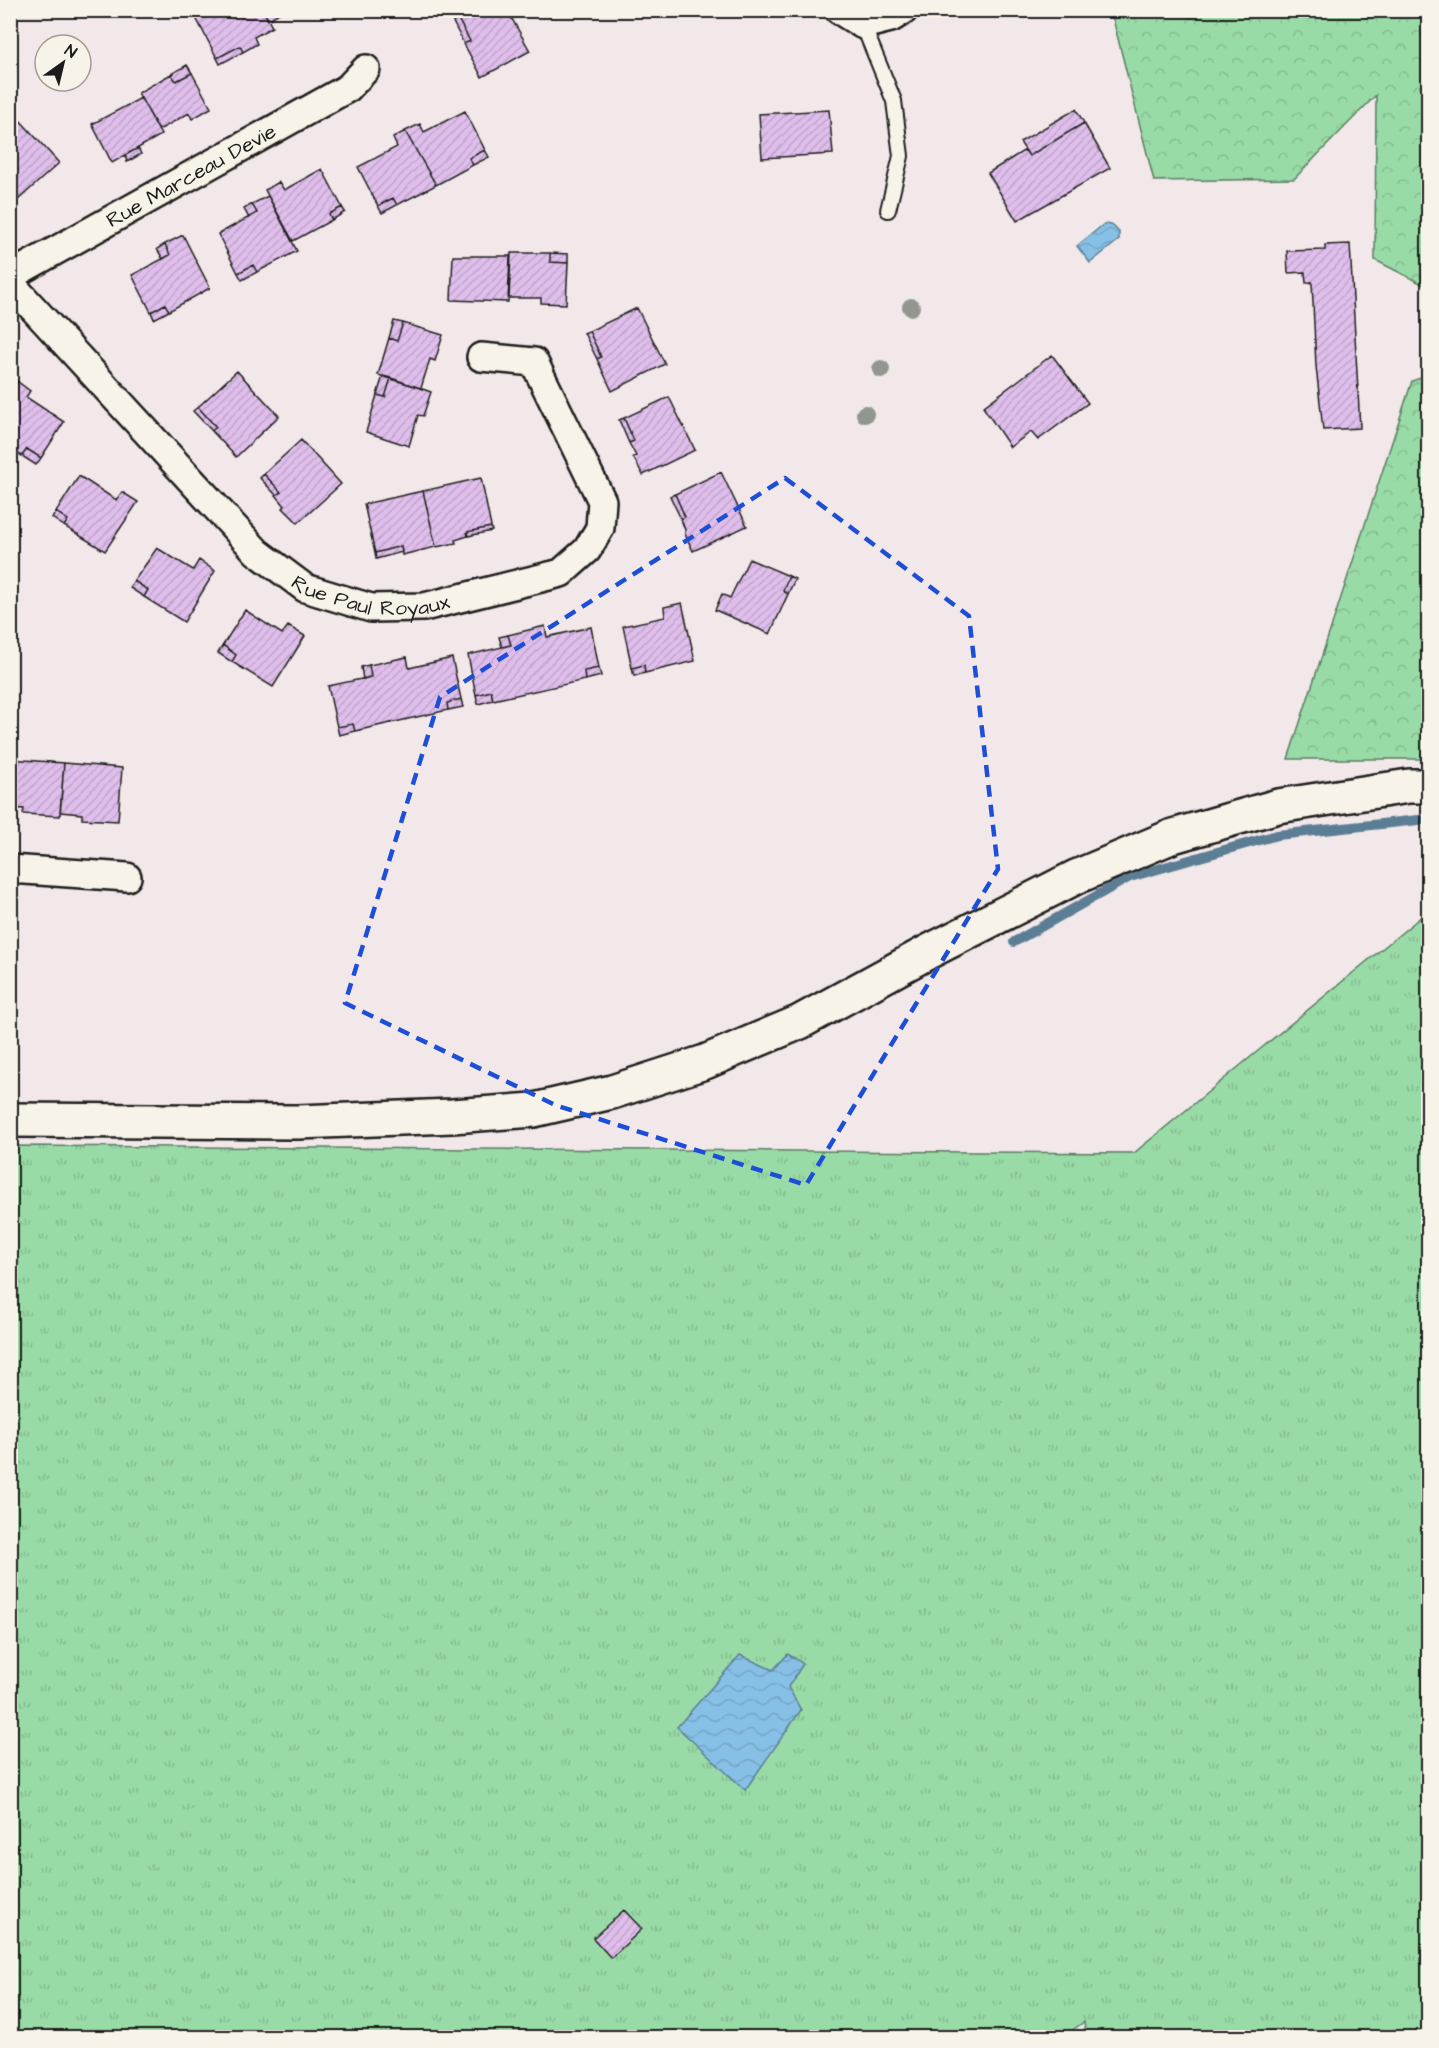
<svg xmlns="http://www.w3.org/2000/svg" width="1439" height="2048" font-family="'Architects Daughter',sans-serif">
  <defs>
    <pattern id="grass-tufts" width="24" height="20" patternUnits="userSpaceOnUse" patternTransform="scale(1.5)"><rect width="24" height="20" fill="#99dba7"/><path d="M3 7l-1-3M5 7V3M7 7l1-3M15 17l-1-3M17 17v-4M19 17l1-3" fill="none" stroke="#83bb8f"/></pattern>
    <pattern id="forest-crowns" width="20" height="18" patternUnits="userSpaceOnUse" patternTransform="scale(1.5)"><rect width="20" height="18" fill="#99dba7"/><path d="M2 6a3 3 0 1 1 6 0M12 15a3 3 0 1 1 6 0" fill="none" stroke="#83bb8f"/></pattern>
    <pattern id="water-waves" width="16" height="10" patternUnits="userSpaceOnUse" patternTransform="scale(1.5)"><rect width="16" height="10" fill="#87c0e6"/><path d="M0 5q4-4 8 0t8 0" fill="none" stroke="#74a4c5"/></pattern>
    <pattern id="building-hatch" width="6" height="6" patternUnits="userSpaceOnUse" patternTransform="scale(1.5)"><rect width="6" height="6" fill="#dfbeeb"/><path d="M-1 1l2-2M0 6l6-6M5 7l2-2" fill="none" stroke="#bfa3c9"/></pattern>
  </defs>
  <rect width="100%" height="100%" fill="#f2e8e9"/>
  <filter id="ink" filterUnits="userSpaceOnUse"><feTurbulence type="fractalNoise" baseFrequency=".0167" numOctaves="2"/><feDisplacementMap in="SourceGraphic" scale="12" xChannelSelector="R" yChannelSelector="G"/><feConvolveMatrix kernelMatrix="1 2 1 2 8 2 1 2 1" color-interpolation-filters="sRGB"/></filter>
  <g filter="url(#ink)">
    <!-- grass -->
    <path fill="url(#grass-tufts)" stroke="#5a7c62" stroke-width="1.5" d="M1428,911V2037L1086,2038L1084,2022L1061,2038H11V1146L1134,1153Z"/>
    <!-- forest -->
    <path fill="url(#forest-crowns)" stroke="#5a7c62" stroke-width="1.5" d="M1111,11H1428V287L1375,260L1376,95L1294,179L1154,181Z
      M1428,375V759H1288L1412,381Z"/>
    <!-- water -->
    <path fill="url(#water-waves)" stroke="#5c7e95" stroke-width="1.5" d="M1104,224L1112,225L1119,232V240L1090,263L1077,246Z
      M788,1654L803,1664L788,1687L801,1710L745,1790L677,1727L740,1655L773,1670Z"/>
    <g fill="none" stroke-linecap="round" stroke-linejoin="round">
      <!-- stream -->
      <path stroke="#5c7e95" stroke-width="10" d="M1014,942L1130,877L1277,835L1428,819"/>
    </g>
    <!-- building -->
    <path fill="url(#building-hatch)" stroke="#1c1c1c" stroke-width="1.5" d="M200,10H263L272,27L254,37L257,44L243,52L240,46L217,58L194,14Z
      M263,10H284L268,20Z
      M453,10H474L458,19Z
      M474,10H507L530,51L482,77L464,44L470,41L458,19Z
      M458,19L470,41L464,44L453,22Z
      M240,46L243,52L220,64L217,58Z
      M187,65L192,73L176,81L171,74Z
      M192,73L211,108L192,119L189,113L159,130L138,93L171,74L176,81Z
      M141,98L161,135L112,163L92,124Z
      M1076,109L1084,123L1029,156L1020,142Z
      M829,110L833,154L762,158L759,114Z
      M465,111L485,150L469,158L473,165L436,185L405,131L420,124L424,132Z
      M17,117L59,163L18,200L10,192V123Z
      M1084,123L1110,168L1017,221L988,173L1025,150L1029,156Z
      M405,131L436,185L397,205L393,198L378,206L358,167L397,147L393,138Z
      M138,148L141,154L127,162L125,155Z
      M485,150L489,157L473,165L469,158Z
      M322,169L342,207L329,214L332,220L293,241L265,190L279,182L284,190Z
      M268,196L297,251L257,272L253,265L238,273L218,234L257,213L252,204Z
      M393,198L397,205L382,213L378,206Z
      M252,204L257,213L249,218L244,209Z
      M342,207L345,212L332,220L329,214Z
      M183,235L210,288L169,311L165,304L151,312L132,275L170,255L165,244Z
      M165,244L170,255L163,259L157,249Z
      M1350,244L1360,428L1323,430L1316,366L1312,282L1306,283L1305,272L1288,273L1287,251L1325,250V245Z
      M511,253H550V262L568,263L566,304L541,303V298H509Z
      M550,253L568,254V263L550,262Z
      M453,256H510L508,302L451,300Z
      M253,265L257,272L242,280L238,273Z
      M165,304L169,311L154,319L151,312Z
      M637,308L665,364L612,391L597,359L601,357L589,331Z
      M394,321L403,323L397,341L389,338Z
      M403,323L443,335L435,361L430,359L421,388L378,375L389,338L397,341Z
      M589,331L601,357L597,359L584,333Z
      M1052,355L1088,403L1038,440L1031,432L1010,447L983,407Z
      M237,371L279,416L236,457L212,431L216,427L198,407Z
      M383,376L391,378L385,397L377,395Z
      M391,378L431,392L423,416L418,415L409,446L366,432L377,395L385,397Z
      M17,381L30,391L26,397L64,422L41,458L27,449L22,456L10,449V391Z
      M669,397L695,450L643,475L633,457L636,456L629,443L634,441L624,418Z
      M198,407L216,427L212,431L193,411Z
      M624,418L634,441L629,443L619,420Z
      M301,440L341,484L298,523L283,508L285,506L276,495L281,492L264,474Z
      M27,449L41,458L36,465L22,456Z
      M721,472L747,526L693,551L685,534V530L681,519L685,517L675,494Z
      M264,474L281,492L276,495L260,478Z
      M79,476L116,500L122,492L138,502L105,551L64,526L68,520L56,512Z
      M481,478L491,527L467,532L468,536L455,540L456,543L436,547L423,491Z
      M423,491L436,547L402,555L401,546L375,553L364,504Z
      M675,494L685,517L681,519L670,496Z
      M56,512L68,520L64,526L52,518Z
      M491,527L492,531L468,536L467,532Z
      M401,546L402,552L376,559L375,553Z
      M157,548L193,570L199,560L215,571L184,622L144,597L148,590L134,581Z
      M749,559L789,576L783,591L788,594L770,634L715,610L722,594L730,598Z
      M789,576L795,579L788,594L783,591Z
      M134,581L148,590L144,597L130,588Z
      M682,603L695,661L645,673L644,665L632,668L623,626L665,617L664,607Z
      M245,610L282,634L288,626L305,636L273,687L232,662L236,655L223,645Z
      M545,626L547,637L591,627L599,668L584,671L585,680L493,700L491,691L476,695L468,655L511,645L508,635Z
      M508,635L511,645L502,647L499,637Z
      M223,645L236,655L232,662L218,653Z
      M407,657L409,668L452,658L461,699L447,703L448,710L355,731L353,724L337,727L328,686L371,677L369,665Z
      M369,665L371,677L363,679L361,667Z
      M644,665L645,673L634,676L632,668Z
      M599,668L601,676L585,680L584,671Z
      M491,691L493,700L478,704L476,695Z
      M461,699L463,707L448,710L447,703Z
      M353,724L355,731L339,735L337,727Z
      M10,759L64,763L60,816L23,814L24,809L10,808Z
      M64,763L122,768L118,821L82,819V814L60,812Z
      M624,1910L642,1929L611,1958L593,1938Z"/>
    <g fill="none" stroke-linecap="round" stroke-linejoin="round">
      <!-- service casing -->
      <g stroke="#1c1c1c" stroke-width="18">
        <path id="service" d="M863,25L894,101L901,156L888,210"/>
      </g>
      <!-- minor casing -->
      <g stroke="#1c1c1c" stroke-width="32">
        <g id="minor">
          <path d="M839,10L863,25L891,18L904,10"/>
          <path id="s1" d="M10,276L348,88L366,69"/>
          <path id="s2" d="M10,283L257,552L305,588L371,608L424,607L561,573L587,550L600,528L602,501L534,362L481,357"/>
          <path d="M10,869L127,877"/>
        </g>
      </g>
      <!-- secondary casing -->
      <g stroke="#1c1c1c" stroke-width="38">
        <path id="secondary" d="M10,1120L298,1122L452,1116L534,1110L612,1092L705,1062L800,1022L928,952L1076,877L1173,836L1278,806L1409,786H1428"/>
      </g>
      <!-- service -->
      <use href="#service" stroke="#f7f3e8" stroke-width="14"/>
      <!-- minor -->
      <use href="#minor" stroke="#f7f3e8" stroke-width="27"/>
      <!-- secondary -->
      <use href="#secondary" stroke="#f7f3e8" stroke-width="33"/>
    </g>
    <!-- trees -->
    <g fill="#91978f">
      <circle cx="911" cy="307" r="9"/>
      <circle cx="881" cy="369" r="9"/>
      <circle cx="865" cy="414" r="9"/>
    </g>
  </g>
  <!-- marked area -->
  <path fill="none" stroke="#1d4ed8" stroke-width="4.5" stroke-dasharray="12 8" stroke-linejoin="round" d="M785,478L969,616L998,869L806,1185L555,1105L345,1003L440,697Z"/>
  <g text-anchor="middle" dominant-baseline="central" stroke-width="6" stroke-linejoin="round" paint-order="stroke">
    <!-- street labels -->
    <g font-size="21" fill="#1c1c1c" stroke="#f7f3e8">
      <text stroke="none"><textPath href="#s1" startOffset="207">Rue Marceau Devie</textPath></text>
      <text stroke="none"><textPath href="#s2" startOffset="492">Rue Paul Royaux</textPath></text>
    </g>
  </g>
  <!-- margin -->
  <rect width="1439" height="2048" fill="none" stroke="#f7f3e8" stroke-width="36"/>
  <rect x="18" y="18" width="1403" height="2012" fill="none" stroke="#1c1c1c" stroke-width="2" filter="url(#ink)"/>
  <!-- north arrow -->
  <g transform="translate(63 63) rotate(34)"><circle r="28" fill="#f7f3e8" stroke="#9f9d96" stroke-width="1.5"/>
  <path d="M0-4.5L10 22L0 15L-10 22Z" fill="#1c1c1c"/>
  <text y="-9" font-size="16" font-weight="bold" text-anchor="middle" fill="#1c1c1c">N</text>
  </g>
</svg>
